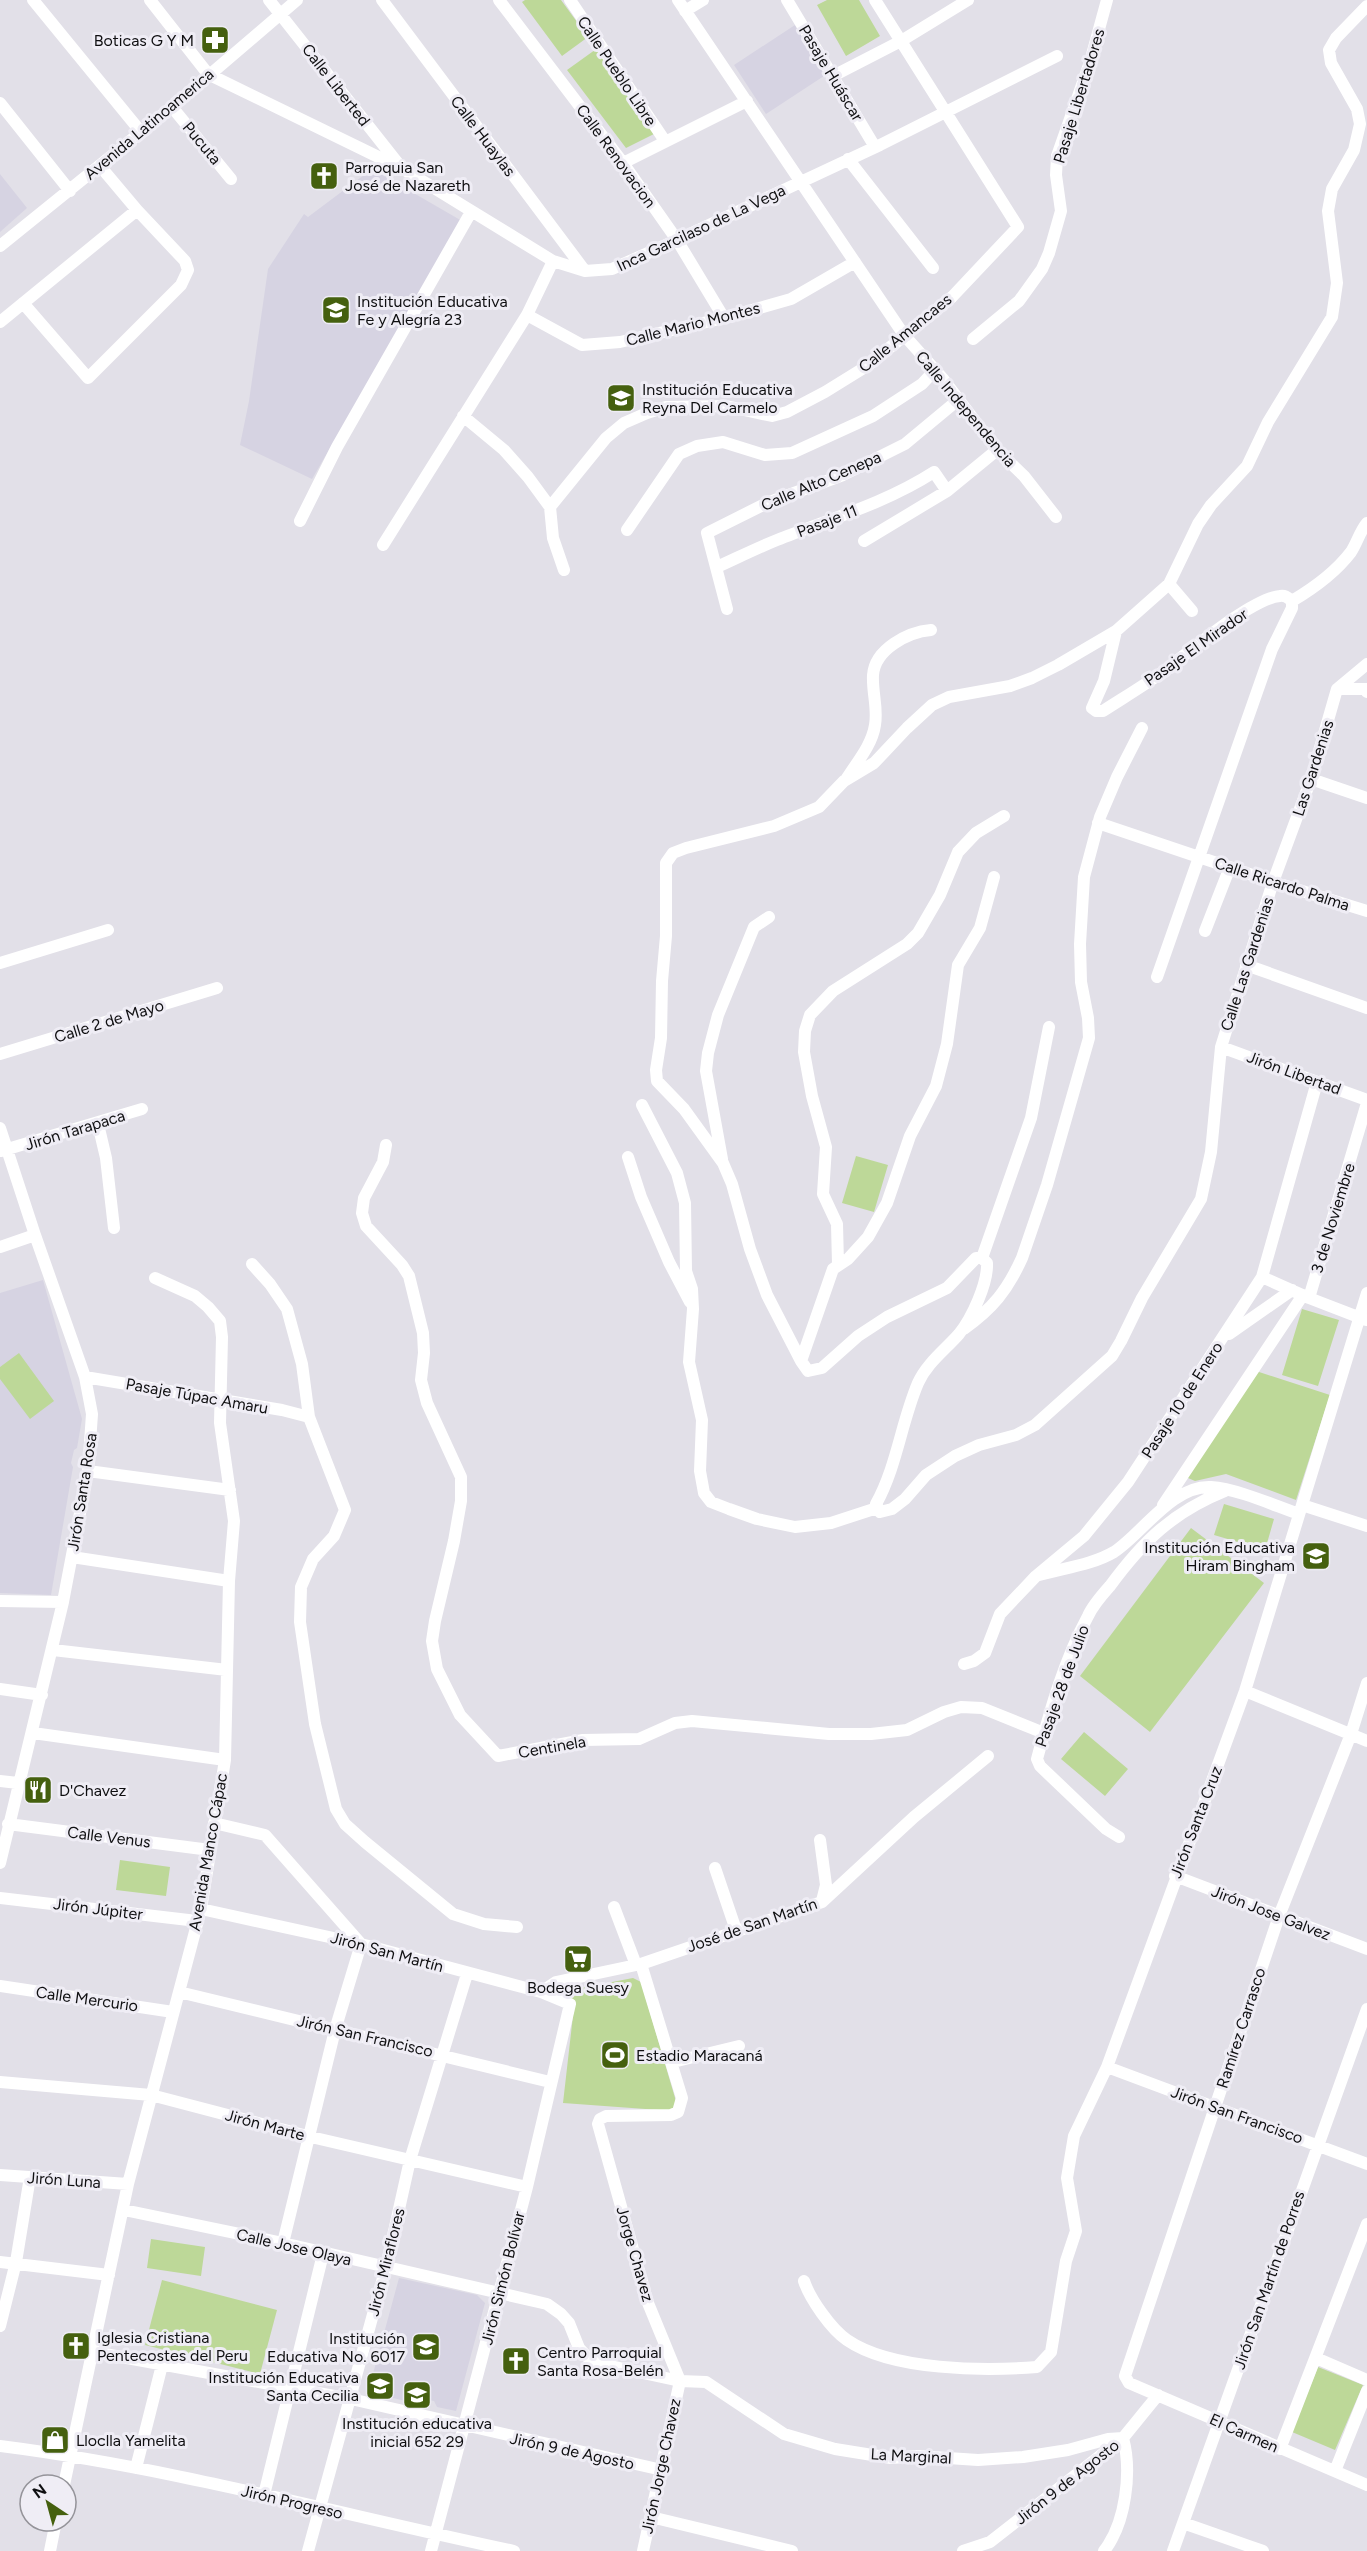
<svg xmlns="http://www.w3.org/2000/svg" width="1367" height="2551" font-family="Figtree,sans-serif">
  <rect width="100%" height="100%" fill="#e2e0e8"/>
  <!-- built -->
  <path fill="#d6d3e2" d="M795,25L827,74L766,114L734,65Z
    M372,169L462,221L312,479L240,445L249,401L268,269L304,214L308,217Z
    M0,174L27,208L0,232Z
    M43,1280L82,1419L77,1448L74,1450L71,1463L73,1467L51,1595L0,1593V1293Z
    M399,2278L477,2295L485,2303L456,2411L437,2407L434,2401L425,2399L418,2404L368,2392Z"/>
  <!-- green -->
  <path fill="#bdd898" d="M525,0H561L588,37L562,56L522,2Z
    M827,0H859L880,36L846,56L817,5Z
    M599,47L654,134L626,148L567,70Z
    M856,1156L888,1165L874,1212L842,1203Z
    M1302,1309L1339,1320L1318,1386L1282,1375Z
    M19,1353L54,1401L30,1419L0,1379V1367Z
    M1256,1371L1330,1395L1296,1500L1226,1474L1195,1481L1188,1478L1187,1475Z
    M1224,1504L1274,1519L1265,1550L1214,1535Z
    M1191,1528L1264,1583L1150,1732L1080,1676Z
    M1084,1732L1128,1769L1105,1796L1061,1759Z
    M120,1860L170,1867L166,1896L116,1890Z
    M633,1978L641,1982L678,2108L673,2111L563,2103L574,2007L560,1996V1992Z
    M151,2239L205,2247L201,2276L147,2268Z
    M162,2280L277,2310L260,2374L145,2345Z
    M1318,2367L1363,2385L1335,2450L1292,2432Z"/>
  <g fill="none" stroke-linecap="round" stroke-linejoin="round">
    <!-- minor -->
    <path stroke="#fff" stroke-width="12" d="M33,0L141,132
      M150,0L208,74L403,169L553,261L585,271L612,269L677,240L880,145L1057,56
      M269,0L400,166
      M382,0L585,271
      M499,0L623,163L677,240L724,318
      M570,0L665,141
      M678,0L904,335L944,380L997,450L1024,476L1056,517
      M787,0L875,147
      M1367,6L1336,38L1329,50L1331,63L1357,109L1360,124L1354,150L1332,189L1328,211L1337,283L1332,317L1268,422L1247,466L1211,505L1198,524L1169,584L1116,631L1058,665L1032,678L1010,686L949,697L932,705L907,728L874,763L844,781L819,807L774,826L686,848L673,853L666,863V936L662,981L661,1038L656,1070L657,1081L684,1109L723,1163L732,1184L750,1249L767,1295L801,1361L808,1371L822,1368L858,1336L887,1317L947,1288L976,1258H982L987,1263C988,1283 972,1318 959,1334C945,1350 927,1363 918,1383C901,1423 897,1466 876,1504L880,1512L892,1509L905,1499L926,1475L955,1456L979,1445L1016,1435L1035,1425L1112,1356L1121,1341L1142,1298L1201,1199L1211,1152L1221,1047L1273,882L1311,779L1337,689L1367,664
      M685,11L703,0
      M833,76L901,41L968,0
      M0,103L70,191
      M172,107L231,179
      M848,159L933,268
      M623,163L747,101
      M0,246L172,107L297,0
      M23,303L88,378L181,285L188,270L185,261L137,210L100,166
      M527,315L582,345L620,342L724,318L791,299L855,262
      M0,322L137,210
      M973,339L1019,301L1042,269L1049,253L1061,211L1056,175L1057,156L1090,62L1107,0
      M463,416L504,450L528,477L550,507L553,538L564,570
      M550,507L606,438L624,423L647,413L666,407L726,406L772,416L787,412L825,392L867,366L952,297L1018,227L875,0
      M300,521L337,447L471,212
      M627,530L679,454L697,446L723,442L765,455L792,453L873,416L922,384L935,370
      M864,541L947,491L997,450
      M383,545L527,315L553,261
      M717,567C737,558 757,548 777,540C830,519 886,503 934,472L947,491
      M1169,584L1192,611
      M1292,601C1314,588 1335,573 1351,552C1357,543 1360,531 1367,523
      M727,609L707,533L767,503L843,475L905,444L958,400
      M1116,631L1104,681L1092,708L1096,711H1103C1123,698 1145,685 1164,671C1189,652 1252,598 1280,596C1286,595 1288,598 1292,601V608L1272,649L1157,977
      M1337,689H1366L1367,692
      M847,778C857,762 872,745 875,725C878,708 872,692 873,675C875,649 908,632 931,630
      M1311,779L1367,798
      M1098,823L1273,882L1367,911
      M1205,931L1230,867
      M0,963L108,930
      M1246,965L1367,1008
      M1221,1047L1367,1100
      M0,1054L217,988
      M642,1105L677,1173L685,1203L686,1271L692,1289L693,1309L689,1362L702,1420L700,1471L704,1493L711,1502L729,1509L757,1519L795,1527L831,1523L877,1508
      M98,1124L106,1158L114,1228
      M0,1128L35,1235L85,1377L92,1414L88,1471L63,1602L0,1863
      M386,1145L383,1162L364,1198L362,1213L366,1226L402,1265L409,1276L423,1333L424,1353L421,1380L427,1403L461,1477V1501L454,1541L435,1621L432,1641L437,1669L460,1715L498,1756L583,1740L639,1739L675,1723L692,1721L829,1734H871L907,1730L944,1712L961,1707L982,1708L1044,1733
      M1,1151L142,1109
      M628,1157L641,1197L669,1262L690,1302
      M722,1159L706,1071L708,1053L718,1015L754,927L769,917
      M0,1247L35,1235
      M982,1258L1031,1118L1049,1027
      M252,1264L270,1284L287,1309L302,1364L309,1417L345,1510L334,1536L313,1559L301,1587L300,1622L315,1724L336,1809L345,1824L365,1842L453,1914L484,1924L517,1927
      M838,1264L837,1224L823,1194L826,1147L812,1096L804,1052L805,1031L810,1015L833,991L907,944L918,933L940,895L958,852L976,833L1004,816
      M1262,1277L1309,1298L1366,1320
      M1309,1298L1367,1103
      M964,1329C993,1308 1007,1291 1022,1258L1047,1185L1089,1038L1088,1018L1081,982L1080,944L1084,877L1100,817L1117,777L1142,728
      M1229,1334L1292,1290
      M801,1361L833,1269L848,1259L868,1237L887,1203L910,1136L936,1086L947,1044L958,965L980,928L994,877
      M85,1377L282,1410L309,1417
      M88,1471L230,1490
      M1163,1505L1303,1295
      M1302,1505L1367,1526
      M72,1557L229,1581
      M1039,1575C1063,1568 1092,1565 1114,1552C1142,1534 1172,1485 1211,1487C1238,1489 1273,1505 1299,1514
      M0,1601L63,1602
      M53,1650L227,1670
      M964,1664L974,1661L985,1653L1000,1614L1036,1576L1084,1536L1128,1482L1262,1277L1317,1082
      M1367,1683L1351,1734L1279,1916L1125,2376L1129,2383L1367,2485
      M0,1689L42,1695
      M1245,1691L1367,1741
      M33,1733L225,1760
      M0,1781L18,1783
      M214,1823L265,1835L361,1944L335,2030L283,2243
      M8,1824L210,1850
      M1119,1837L1106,1829L1040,1766L1037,1759C1050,1711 1064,1660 1088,1616C1093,1605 1102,1595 1110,1586C1143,1541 1173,1512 1225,1491
      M820,1840L826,1885L822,1901
      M715,1868L736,1930
      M1175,1876L1367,1949
      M0,1898L197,1921
      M614,1907L636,1965
      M201,1909L361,1944L541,1992L570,2004L527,2187L431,2551
      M641,1964L682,2098L678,2112L671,2115L606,2116L600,2119L598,2124L648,2303L680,2381
      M0,1986L173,2012
      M179,1992L550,2082
      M541,1992L556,1982L641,1964L822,1902L914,1817L988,1756
      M673,2062L739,2046
      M1107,2067L1367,2164
      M0,2082L151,2095L311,2137L527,2187
      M0,2175L128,2184
      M124,2210L283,2243L547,2304L561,2314L569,2323L579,2348L592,2362L680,2381L706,2382L784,2434L835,2449L891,2458L918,2456L978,2460L1023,2457L1068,2450L1108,2439L1123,2438C1132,2471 1126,2523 1104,2551
      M0,2262L109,2275
      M804,2281C810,2299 831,2329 847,2340C892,2371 985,2371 1037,2367L1051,2352L1066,2261L1076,2231L1067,2178L1074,2136L1107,2067L1245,1691L1367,1293
      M0,2326L16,2262L30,2177
      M94,2352L351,2399L662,2470
      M1316,2358L1367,2380
      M0,2446C173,2468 343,2515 514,2551
      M1280,2449L1367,2224
      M136,2468L162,2365
      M1335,2471L1367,2391
      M64,2485L128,2184L201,1909L225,1760L229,1581L234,1521L220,1423L222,1337L220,1321L208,1307L195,1296L155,1278
      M264,2495L323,2254
      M651,2517L792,2551
      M1183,2523L1263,2551
      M50,2551L56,2521
      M308,2551L386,2267L410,2160L467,1974
      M643,2551L680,2381
      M963,2551L990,2542L1123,2438L1158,2395
      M1173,2551L1367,2009"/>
  </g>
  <!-- icons -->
  <defs>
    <g id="pharmacy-square" transform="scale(1.5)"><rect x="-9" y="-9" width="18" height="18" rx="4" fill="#45600f" stroke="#efedf5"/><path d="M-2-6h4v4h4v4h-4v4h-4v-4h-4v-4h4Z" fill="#fff"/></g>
    <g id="church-square" transform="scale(1.5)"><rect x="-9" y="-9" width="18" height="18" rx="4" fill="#45600f" stroke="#efedf5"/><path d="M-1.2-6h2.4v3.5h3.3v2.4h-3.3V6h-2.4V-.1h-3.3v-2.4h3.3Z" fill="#fff"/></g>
    <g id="school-square" transform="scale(1.5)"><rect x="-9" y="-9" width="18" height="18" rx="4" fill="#45600f" stroke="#efedf5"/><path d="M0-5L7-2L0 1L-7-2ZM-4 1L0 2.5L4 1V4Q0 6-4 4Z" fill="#fff"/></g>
    <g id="restaurant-square" transform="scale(1.5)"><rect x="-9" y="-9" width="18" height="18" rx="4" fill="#45600f" stroke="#efedf5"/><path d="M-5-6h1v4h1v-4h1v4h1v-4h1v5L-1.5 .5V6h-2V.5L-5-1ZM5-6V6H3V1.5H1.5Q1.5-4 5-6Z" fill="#fff"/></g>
    <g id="supermarket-square" transform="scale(1.5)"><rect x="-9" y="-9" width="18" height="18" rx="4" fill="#45600f" stroke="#efedf5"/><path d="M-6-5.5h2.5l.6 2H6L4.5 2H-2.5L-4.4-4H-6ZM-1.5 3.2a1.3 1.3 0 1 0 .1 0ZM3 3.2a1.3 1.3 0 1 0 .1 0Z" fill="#fff"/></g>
    <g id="stadium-square" transform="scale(1.5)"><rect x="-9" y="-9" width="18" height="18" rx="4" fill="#45600f" stroke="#efedf5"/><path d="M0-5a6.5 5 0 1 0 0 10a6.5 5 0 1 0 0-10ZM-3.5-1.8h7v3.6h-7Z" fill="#fff"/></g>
    <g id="shop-square" transform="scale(1.5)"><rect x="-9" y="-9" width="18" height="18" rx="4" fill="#45600f" stroke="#efedf5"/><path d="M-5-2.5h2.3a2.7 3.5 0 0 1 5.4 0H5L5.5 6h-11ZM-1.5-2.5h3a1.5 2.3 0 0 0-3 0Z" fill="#fff"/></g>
  </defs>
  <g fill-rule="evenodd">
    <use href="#pharmacy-square" x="215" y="40"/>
    <use href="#church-square" x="324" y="176"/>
    <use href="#school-square" x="336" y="310"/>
    <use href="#school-square" x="621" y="398"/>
    <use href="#school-square" x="1316" y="1556"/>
    <use href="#restaurant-square" x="38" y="1790"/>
    <use href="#supermarket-square" x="578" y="1959"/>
    <use href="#stadium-square" x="615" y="2055"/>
    <use href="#church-square" x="76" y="2346"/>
    <use href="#school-square" x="426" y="2347"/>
    <use href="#church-square" x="516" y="2361"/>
    <use href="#school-square" x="380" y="2386"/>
    <use href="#school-square" x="417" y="2395"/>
    <use href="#shop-square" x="55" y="2440"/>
  </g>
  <g text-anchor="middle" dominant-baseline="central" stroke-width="6" stroke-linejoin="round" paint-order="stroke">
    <!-- poi labels -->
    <g font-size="16" fill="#0f0f11" stroke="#efedf5" text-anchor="start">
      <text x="194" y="40" text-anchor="end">Boticas G Y M</text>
      <text x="345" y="167">Parroquia San<tspan x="345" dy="18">José de Nazareth</tspan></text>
      <text x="357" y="301">Institución Educativa<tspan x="357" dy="18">Fe y Alegría 23</tspan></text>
      <text x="642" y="389">Institución Educativa<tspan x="642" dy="18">Reyna Del Carmelo</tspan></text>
      <text x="1295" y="1547" text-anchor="end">Institución Educativa<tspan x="1295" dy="18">Hiram Bingham</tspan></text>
      <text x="59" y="1790">D'Chavez</text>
      <text x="578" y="1987" text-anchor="middle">Bodega Suesy</text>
      <text x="636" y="2055">Estadio Maracaná</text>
      <text x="97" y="2337">Iglesia Cristiana<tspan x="97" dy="18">Pentecostes del Peru</tspan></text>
      <text x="405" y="2338" text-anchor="end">Institución<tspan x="405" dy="18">Educativa No. 6017</tspan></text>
      <text x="537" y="2352">Centro Parroquial<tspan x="537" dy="18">Santa Rosa-Belén</tspan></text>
      <text x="359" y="2377" text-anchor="end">Institución Educativa<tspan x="359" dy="18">Santa Cecilia</tspan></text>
      <text x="417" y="2423" text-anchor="middle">Institución educativa<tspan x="417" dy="18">inicial 652 29</tspan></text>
      <text x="76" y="2440">Lloclla Yamelita</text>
    </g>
    <!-- street labels -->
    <g font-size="16" fill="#0f0f11" stroke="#efedf5">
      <text transform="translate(617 71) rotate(56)">Calle Pueblo Libre</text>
      <text transform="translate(831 73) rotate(59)">Pasaje Huáscar</text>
      <text transform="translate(336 85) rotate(52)">Calle Liberted</text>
      <text transform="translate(1079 96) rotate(-73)">Pasaje Libertadores</text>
      <text transform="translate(149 124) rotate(-40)">Avenida Latinoamerica</text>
      <text transform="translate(483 136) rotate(53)">Calle Huaylas</text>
      <text transform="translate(202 143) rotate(50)">Pucuta</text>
      <text transform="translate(616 156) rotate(54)">Calle Renovacion</text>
      <text transform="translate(701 228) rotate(-25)">Inca Garcilaso de La Vega</text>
      <text transform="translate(693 324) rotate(-14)">Calle Mario Montes</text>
      <text transform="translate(905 333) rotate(-39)">Calle Amancaes</text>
      <text transform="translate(966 409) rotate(50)">Calle Independencia</text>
      <text transform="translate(821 481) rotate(-23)">Calle Alto Cenepa</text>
      <text transform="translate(827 521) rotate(-21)">Pasaje 11</text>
      <text transform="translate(1196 647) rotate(-35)">Pasaje El Mirador</text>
      <text transform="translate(1313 768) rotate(-72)">Las Gardenias</text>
      <text transform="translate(1282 884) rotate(18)">Calle Ricardo Palma</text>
      <text transform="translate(1247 964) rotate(-72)">Calle Las Gardenias</text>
      <text transform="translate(109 1021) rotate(-17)">Calle 2 de Mayo</text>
      <text transform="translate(1294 1073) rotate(20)">Jirón Libertad</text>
      <text transform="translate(75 1130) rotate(-17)">Jirón Tarapaca</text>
      <text transform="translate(1333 1218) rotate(-73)">3 de Noviembre</text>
      <text transform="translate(197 1396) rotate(10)">Pasaje Túpac Amaru</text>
      <text transform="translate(1182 1400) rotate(-57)">Pasaje 10 de Enero</text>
      <text transform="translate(82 1492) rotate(-81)">Jirón Santa Rosa</text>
      <text transform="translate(1062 1686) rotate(-70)">Pasaje 28 de Julio</text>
      <text transform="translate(552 1747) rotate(-10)">Centinela</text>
      <text transform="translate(1196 1822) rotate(-69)">Jirón Santa Cruz</text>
      <text transform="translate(109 1837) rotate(7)">Calle Venus</text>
      <text transform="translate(208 1852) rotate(-80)">Avenida Manco Cápac</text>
      <text transform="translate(98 1909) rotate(7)">Jirón Júpiter</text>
      <text transform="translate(1271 1913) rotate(21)">Jirón Jose Galvez</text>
      <text transform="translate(752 1925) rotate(-19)">José de San Martín</text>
      <text transform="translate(387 1952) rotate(15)">Jirón San Martín</text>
      <text transform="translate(87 1999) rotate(8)">Calle Mercurio</text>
      <text transform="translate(1241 2028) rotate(-72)">Ramírez Carrasco</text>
      <text transform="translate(365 2036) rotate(13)">Jirón San Francisco</text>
      <text transform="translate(1237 2115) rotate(20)">Jirón San Francisco</text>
      <text transform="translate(265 2125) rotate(15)">Jirón Marte</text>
      <text transform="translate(64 2180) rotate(4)">Jirón Luna</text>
      <text transform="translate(294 2247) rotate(13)">Calle Jose Olaya</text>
      <text transform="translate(635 2254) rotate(74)">Jorge Chavez</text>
      <text transform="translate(386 2262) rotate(-76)">Jirón Miraflores</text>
      <text transform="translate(503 2278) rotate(-76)">Jirón Simón Bolívar</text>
      <text transform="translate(1269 2280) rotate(-71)">Jirón San Martín de Porres</text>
      <text transform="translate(1244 2433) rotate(24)">El Carmen</text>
      <text transform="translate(572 2451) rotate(12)">Jirón 9 de Agosto</text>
      <text transform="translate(911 2456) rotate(3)">La Marginal</text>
      <text transform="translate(661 2466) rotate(-78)">Jirón Jorge Chavez</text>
      <text transform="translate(1067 2482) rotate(-38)">Jirón 9 de Agosto</text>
      <text transform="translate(292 2502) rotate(13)">Jirón Progreso</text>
    </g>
  </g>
  <!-- north arrow -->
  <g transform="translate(48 2503) rotate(324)"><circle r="28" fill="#efedf5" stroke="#95949a" stroke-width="1.5"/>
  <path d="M0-4.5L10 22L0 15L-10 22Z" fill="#45600f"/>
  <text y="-9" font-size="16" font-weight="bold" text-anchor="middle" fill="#0f0f11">N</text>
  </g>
</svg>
